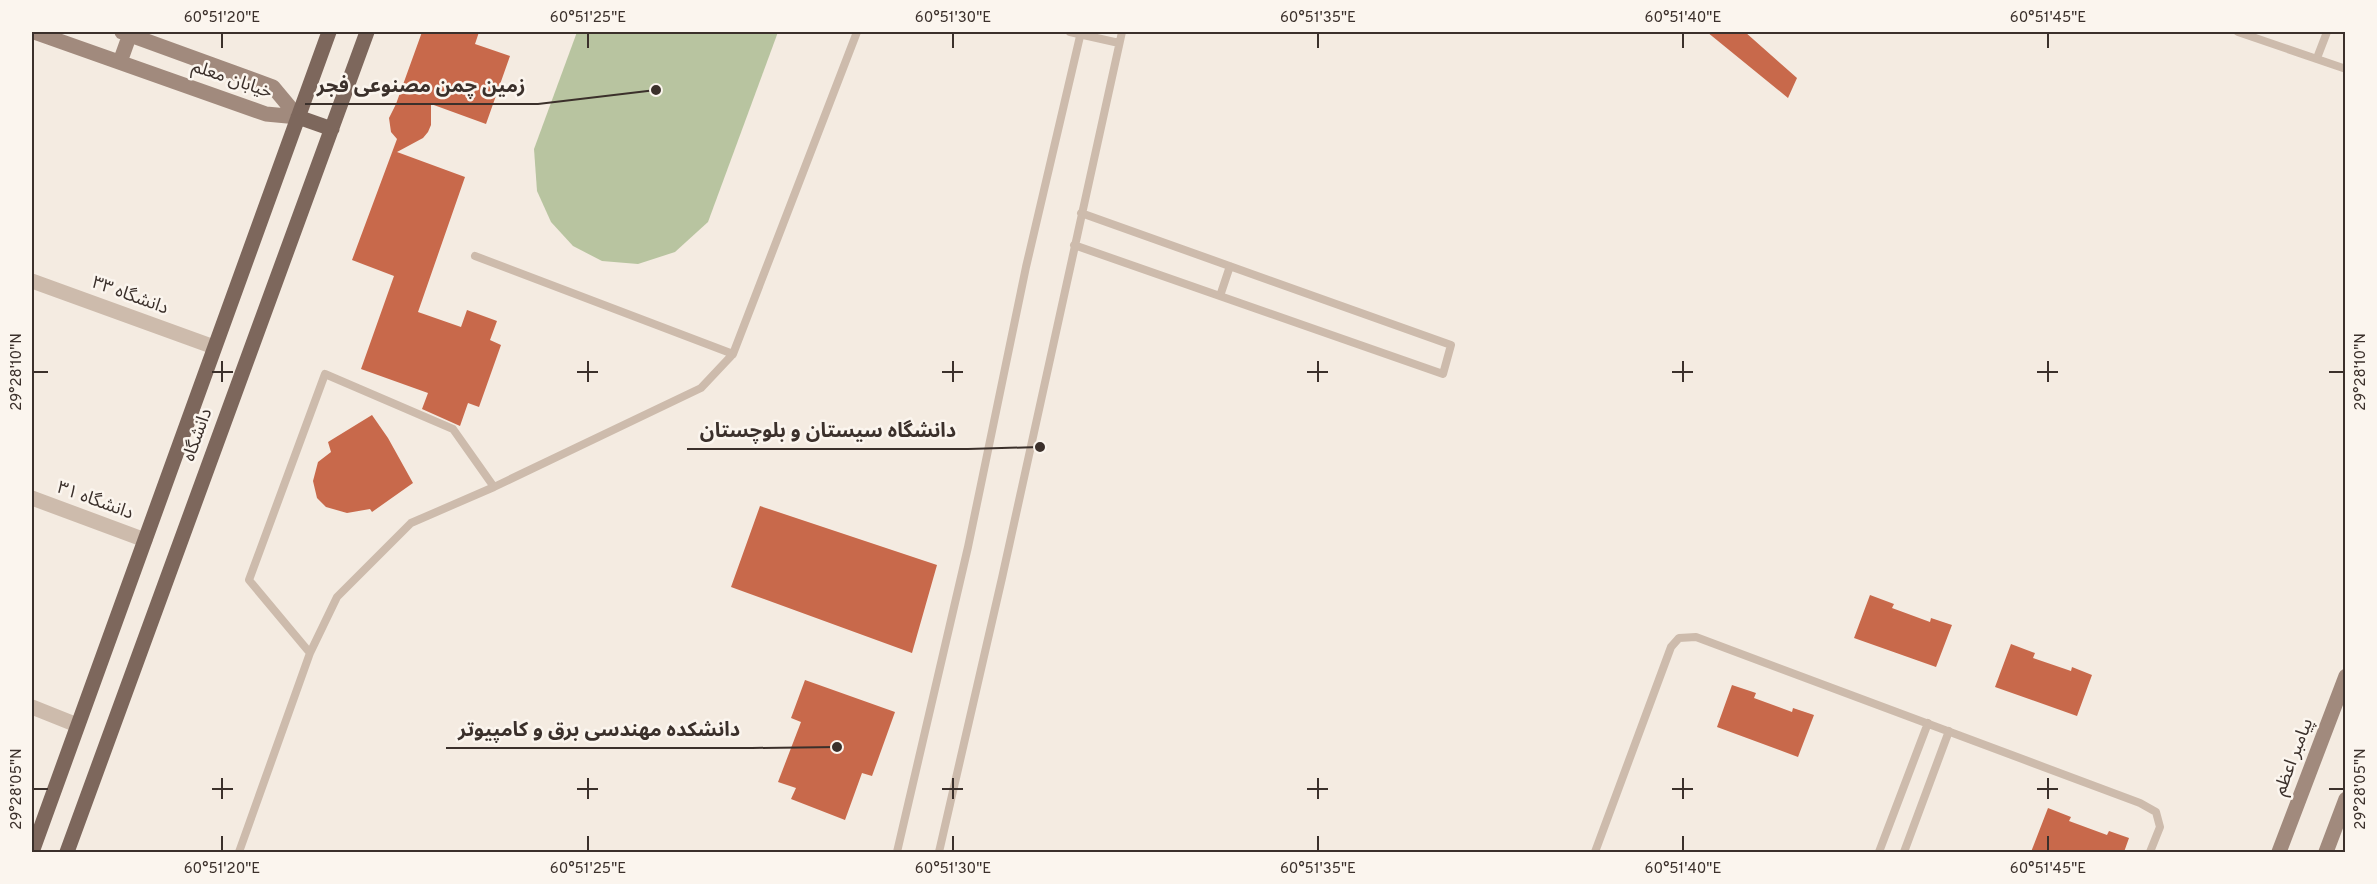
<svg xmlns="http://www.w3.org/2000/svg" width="2377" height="884" font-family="Overpass,'Noto Sans Arabic',sans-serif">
  <rect width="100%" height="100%" fill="#f4ebe1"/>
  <!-- green -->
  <path fill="#b8c4a0" d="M577,32H778L708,222L675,252L638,264L602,261L573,246L551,222L537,191L534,149Z"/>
  <!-- building -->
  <path fill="#c8694b" d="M422,32H479L475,44L510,56L486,124L431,104V125L428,132L423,138L397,152L465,177L418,312L461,327L467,310L497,321L490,340L501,345L479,407L468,403L460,426L422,409L428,393L361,369L394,276L352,260L397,139L391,132L389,118L396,104Z
    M1707,32H1745L1797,78L1788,98Z
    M372,415L388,438L413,483L372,512L370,509L347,513L326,507L317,498L313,481L318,462L331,452L328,442Z
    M760,506L937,565L912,653L731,587Z
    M1870,595L1894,604L1892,608L1930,622L1931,618L1952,625L1936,667L1854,638Z
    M2011,644L2035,653L2033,658L2071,671L2072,667L2092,675L2077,716L1995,687Z
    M805,680L895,712L872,776L862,773L845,820L791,799L796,788L778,782L801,722L791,718Z
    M1732,685L1756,693L1754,698L1792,712L1793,708L1814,715L1798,757L1717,727Z
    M2048,808L2071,817L2069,821L2107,835L2109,831L2129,838L2124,852H2031Z"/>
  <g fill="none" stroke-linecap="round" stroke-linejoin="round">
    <!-- service -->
    <path stroke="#cdbbac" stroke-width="8" d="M1070,32L1119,43
      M2238,32L2346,69
      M2317,58L2327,32
      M1074,245L1443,374L1451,345L1081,213
      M475,256L733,354
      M1220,296L1230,266
      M310,653L337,597L411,523L494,487L701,388L733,354L857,32
      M239,852L310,653L249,580L325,374L453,429L494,487
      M897,852L968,547L1026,267L1081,32
      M939,852L1002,578L1122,32
      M1595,852L1671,647L1679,638L1696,637L2140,803L2156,812L2160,827L2150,852
      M1879,852L1928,723
      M1904,852L1949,731"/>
    <!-- minor -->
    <path stroke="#cdbbac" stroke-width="15" d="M32,281L214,347
      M32,498L145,540
      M32,707L77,725"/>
    <!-- secondary -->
    <path stroke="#a18a7d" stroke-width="15" d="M34,32L266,114L298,117
      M122,32L273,87L298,117
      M120,62L130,34
      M2279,852L2346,676
      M2326,852L2346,799"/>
    <!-- primary -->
    <path stroke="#7d675c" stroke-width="15" d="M298,117L332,129
      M32,852L329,32
      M67,852L367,32"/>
  </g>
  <!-- ticks -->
  <path fill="none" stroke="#3b302b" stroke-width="2" d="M222,33V48M588,33V48M953,33V48M1318,33V48M1683,33V48M2048,33V48M222,361V382M588,361V382M953,361V382M1318,361V382M1683,361V382M2048,361V382M33,372H48M212,372H233M577,372H598M942,372H963M1307,372H1328M1672,372H1693M2037,372H2058M2329,372H2344M222,778V799M588,778V799M953,778V799M1318,778V799M1683,778V799M2048,778V799M33,789H48M212,789H233M577,789H598M942,789H963M1307,789H1328M1672,789H1693M2037,789H2058M2329,789H2344M222,836V851M588,836V851M953,836V851M1318,836V851M1683,836V851M2048,836V851"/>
  <g text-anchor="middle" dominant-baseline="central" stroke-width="5" stroke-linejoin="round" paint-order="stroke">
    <!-- street labels -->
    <g font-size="18" fill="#3b302b" stroke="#fbf5ee">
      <text transform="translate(232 80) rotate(19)">خیابان معلم</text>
      <text transform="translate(130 296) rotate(20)">دانشگاه ۳۳</text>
      <text transform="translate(198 435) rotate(-70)">دانشگاه</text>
      <text transform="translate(95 501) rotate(20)">دانشگاه ۳۱</text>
      <text transform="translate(2294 757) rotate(-69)">پیامبر اعظم</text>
    </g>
  </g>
  <!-- callouts -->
  <path fill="none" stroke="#3b302b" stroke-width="2" d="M656 90L538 104H305M1040 447L968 449H687M837 747L752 748H446"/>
  <g fill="#3b302b" stroke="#fbf5ee" stroke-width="2">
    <circle cx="656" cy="90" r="6"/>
    <circle cx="1040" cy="447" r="6"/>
    <circle cx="837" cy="747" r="6"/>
  </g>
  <g font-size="20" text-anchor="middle" font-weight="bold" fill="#3b302b" stroke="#fbf5ee" stroke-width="5" stroke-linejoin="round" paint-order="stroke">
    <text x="421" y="92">زمین چمن مصنوعی فجر</text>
    <text x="828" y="437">دانشگاه سیستان و بلوچستان</text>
    <text x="599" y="736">دانشکده مهندسی برق و کامپیوتر</text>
  </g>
  <!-- border -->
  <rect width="2377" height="884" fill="none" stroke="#fbf5ee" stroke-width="66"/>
  <rect x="33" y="33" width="2311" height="818" fill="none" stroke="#3b302b" stroke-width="2"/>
  <g font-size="15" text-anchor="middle" fill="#3b302b">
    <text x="222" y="22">60°51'20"E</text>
    <text x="588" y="22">60°51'25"E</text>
    <text x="953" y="22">60°51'30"E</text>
    <text x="1318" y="22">60°51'35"E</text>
    <text x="1683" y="22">60°51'40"E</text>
    <text x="2048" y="22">60°51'45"E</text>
    <text transform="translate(16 372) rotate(-90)" y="5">29°28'10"N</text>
    <text transform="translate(2360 372) rotate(-90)" y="5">29°28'10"N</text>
    <text transform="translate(16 789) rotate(-90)" y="5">29°28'05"N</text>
    <text transform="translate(2360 789) rotate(-90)" y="5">29°28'05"N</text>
    <text x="222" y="873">60°51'20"E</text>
    <text x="588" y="873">60°51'25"E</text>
    <text x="953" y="873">60°51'30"E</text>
    <text x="1318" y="873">60°51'35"E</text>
    <text x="1683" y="873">60°51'40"E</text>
    <text x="2048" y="873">60°51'45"E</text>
  </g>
</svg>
